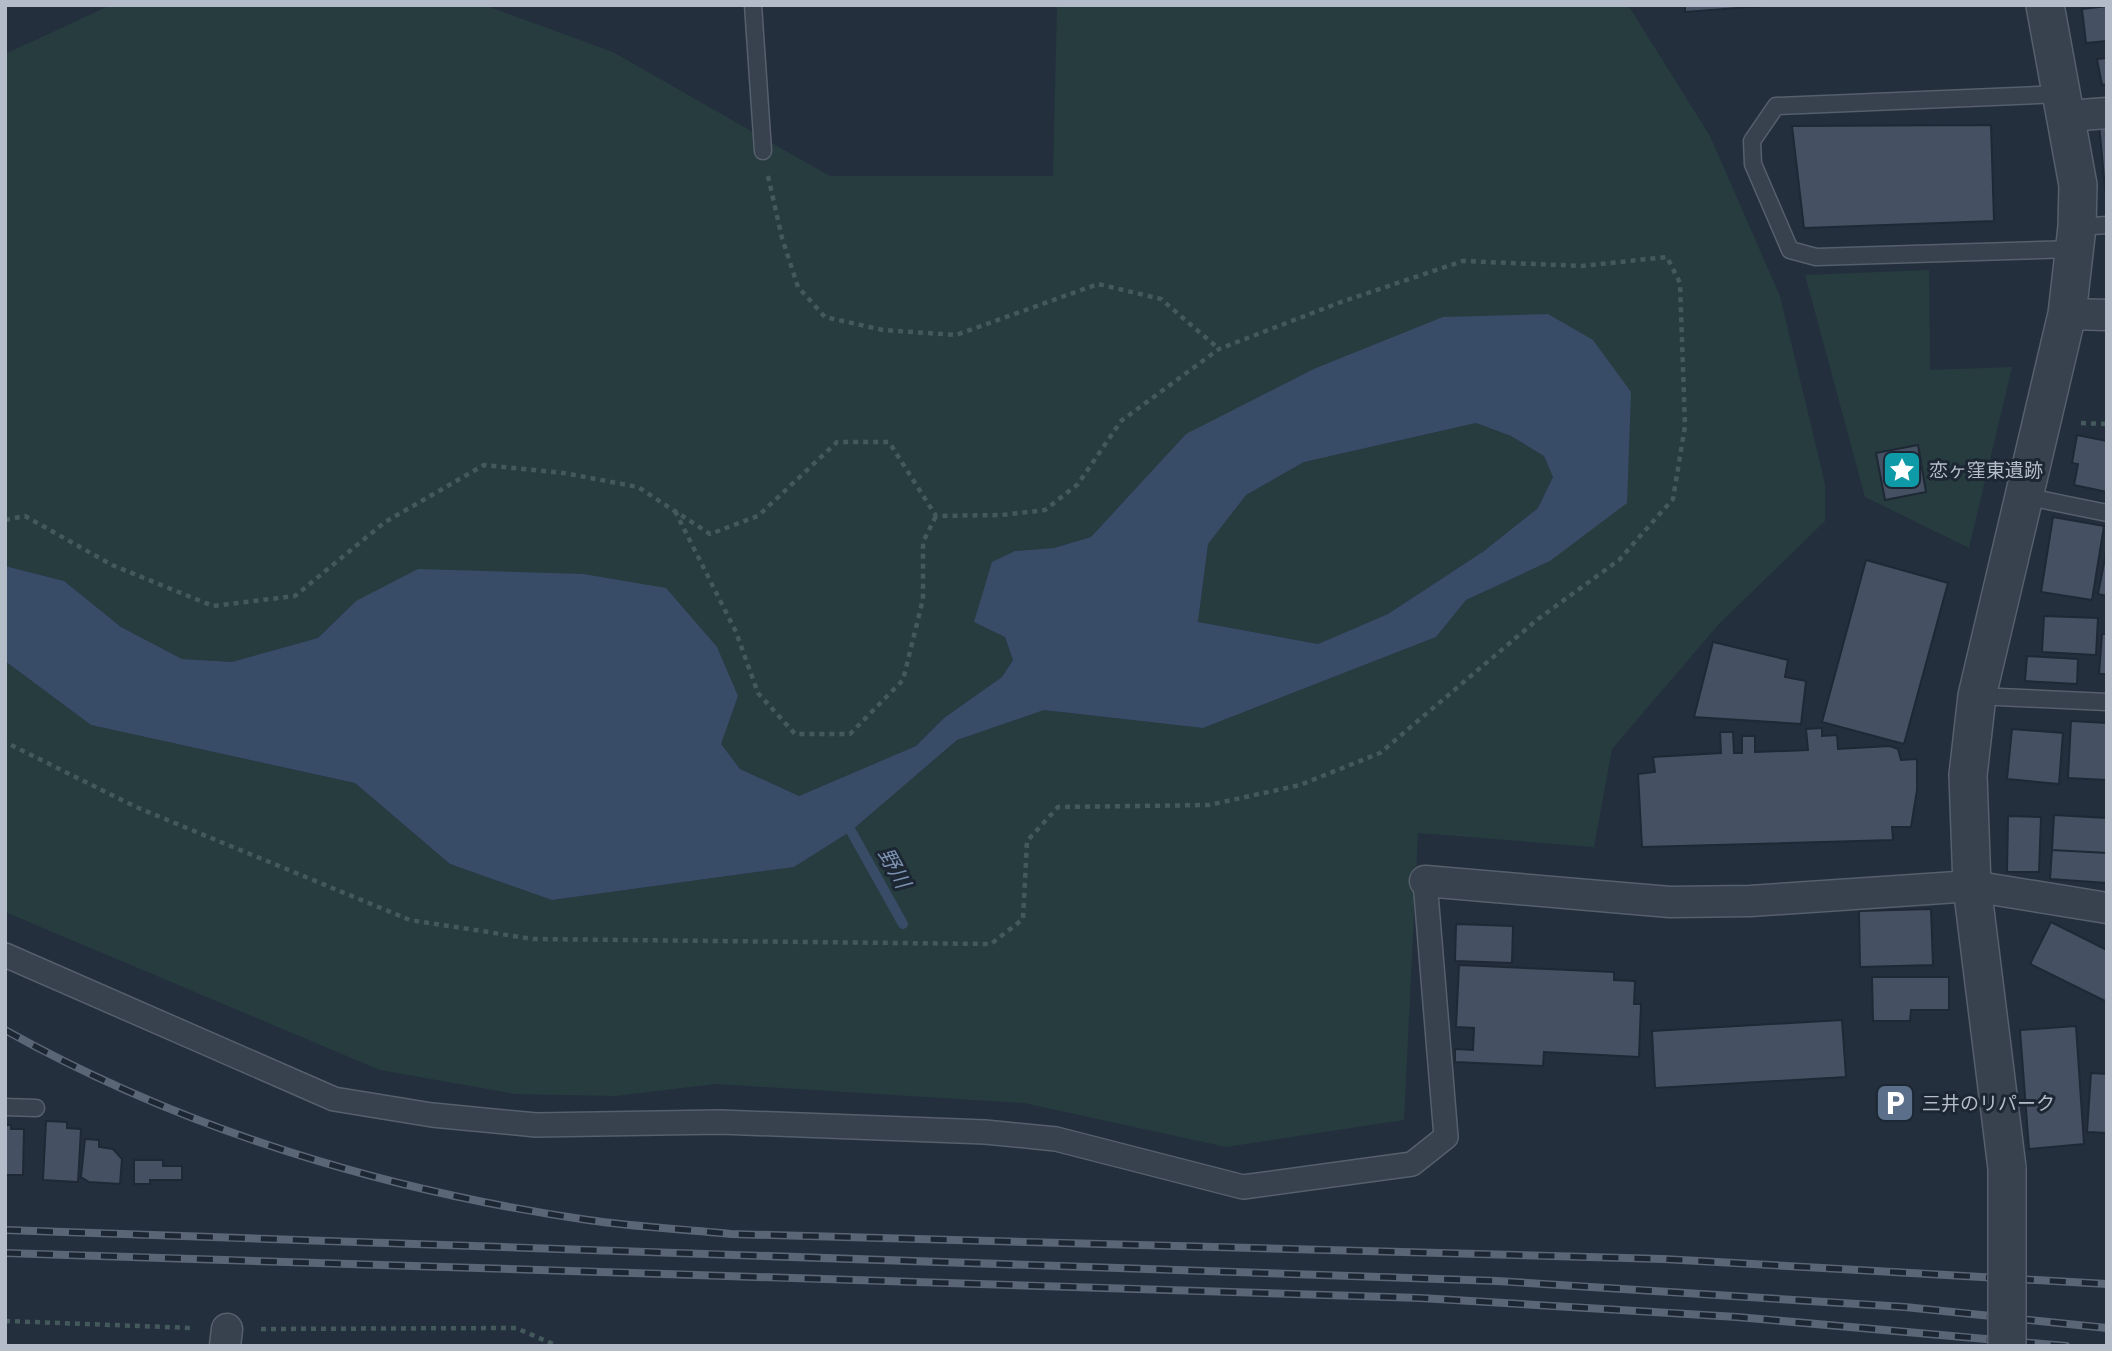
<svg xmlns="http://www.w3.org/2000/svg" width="2112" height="1351" font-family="'Roboto Condensed','Noto Sans JP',sans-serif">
  <rect width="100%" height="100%" fill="#242f3e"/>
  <!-- green -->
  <path fill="#263c3f" d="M111,5H484L613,52L830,176H1053L1057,5H1628L1710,136L1780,296L1825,484V521L1719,624L1612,749L1594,847L1418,833L1404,1120L1226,1147L1024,1103L716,1084L615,1096L515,1094L380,1070L5,912V661L91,725L355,783L450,864L552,900L794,867L851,831L957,740L1044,710L1203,728L1436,637L1466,600L1550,561L1631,392L1186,434L1091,537L1054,548L1015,551L1005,637L1013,660L1002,677L944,718L916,746L799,796L740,769L720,744L738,696L356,601L318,638L232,662L182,659L121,627L64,581L5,566V54Z
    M1929,270L1930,370L2012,367L1969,548L1865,497L1805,275Z
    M1476,423L1511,436L1544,456L1553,477L1538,508L1484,551L1388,614L1318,644L1198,622L1208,544L1245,495L1304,462Z"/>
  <!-- water -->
  <path fill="#394c67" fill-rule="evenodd" d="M1548,314L1593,340L1631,392L1627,503L1550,561L1466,600L1436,637L1203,728L1044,710L957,740L851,831L794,867L552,900L450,864L355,783L91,725L5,661V566L64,581L121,627L182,659L232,662L318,638L356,601L418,569L583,574L666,588L717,647L738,696L721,744L740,769L799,796L916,746L944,718L1002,677L1013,660L1005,637L974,622L992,562L1015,551L1054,548L1091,537L1186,434L1316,368L1443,317ZM1476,423L1511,436L1544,456L1553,477L1538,508L1484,551L1388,614L1318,644L1198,622L1208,544L1246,495L1304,462Z"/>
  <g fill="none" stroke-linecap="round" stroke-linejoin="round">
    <!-- stream -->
    <path stroke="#394c67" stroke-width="10" d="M851,831L903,924"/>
  </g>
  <!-- building -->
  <path fill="#455162" stroke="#1f2835" stroke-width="2" d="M1685,5H1776L1685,12Z
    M2107,6V41L2086,43L2082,9Z
    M2107,58V84L2102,85L2097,59Z
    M2107,123V199H2106L2099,124Z
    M1991,125L1994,221L1804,228L1792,126Z
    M2077,435L2107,441V492L2074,485L2078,464L2072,463Z
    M1918,445L1926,492L1885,500L1876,453Z
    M2053,517L2104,526L2092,600L2041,592Z
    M2107,548V596L2098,594Z
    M1866,560L1948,583L1904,744L1822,722Z
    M2044,616L2098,618L2096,655L2042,652Z
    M2102,634H2107V674H2099Z
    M1713,642L1788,660L1785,677L1806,681L1801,724L1694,717Z
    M2027,656L2078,659L2077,684L2025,681Z
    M2071,721L2107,723V780L2068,778Z
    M1822,728V736L1837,735L1838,749L1890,746L1898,749L1901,760L1917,759V790L1911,827H1892L1893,840L1642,847L1638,774L1655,772L1653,757L1721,753L1720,732H1733L1734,753H1742V736H1755V752L1808,750L1806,729Z
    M2012,729L2063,733L2059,784L2007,779Z
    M2054,815L2107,818V853L2052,850Z
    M2008,816L2041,817L2039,872H2007Z
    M2052,850L2107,853V883L2050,879Z
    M1931,909L1933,965L1860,967L1859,911Z
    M2051,922L2107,950V1002L2030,964Z
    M1456,924L1513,926L1512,963L1455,961Z
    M1459,965L1614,972V980L1635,981L1634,1004H1641L1639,1057L1544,1052L1543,1066L1455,1062V1049L1473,1050L1474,1028L1456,1027Z
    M1872,977H1949V1010H1911L1910,1021H1873Z
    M1842,1020L1846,1077L1655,1088L1652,1031Z
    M2076,1026L2084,1144L2029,1149L2020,1030Z
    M2091,1073L2107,1074V1133L2087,1132Z
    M46,1121L67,1122V1128L81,1129L78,1182L43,1180Z
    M5,1125H11V1129H24L23,1175H5Z
    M85,1139L99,1140V1147L113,1149L122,1159L120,1184L89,1182L81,1177Z
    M134,1160H163V1166H182V1180H150V1184H134Z"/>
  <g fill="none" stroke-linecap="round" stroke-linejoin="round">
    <!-- service casing -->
    <g stroke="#565f6c" stroke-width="19">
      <path id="service" d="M753,5L763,151
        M2063,94L1776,106L1752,141L1753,164L1790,250L1816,257L2075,249
        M2077,227L2107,225
        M2024,496L2107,513
        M1977,696L2107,702
        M5,1107L36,1108"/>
    </g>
    <!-- pedestrian casing -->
    <g stroke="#565f6c" stroke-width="26">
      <path id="pedestrian" d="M5,955L334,1099L432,1115L536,1125L720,1122L985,1132L1056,1139L1243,1187L1412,1164L1446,1137L1425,881"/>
    </g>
    <!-- minor casing -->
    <g stroke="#565f6c" stroke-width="33">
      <path id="minor" d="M2068,116L2107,113
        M2067,314L2107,315
        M1425,881L1670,902L1750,901L1972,886L2107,908
        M225,1346L227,1329"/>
    </g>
    <!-- tertiary casing -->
    <g stroke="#565f6c" stroke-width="40">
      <path id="tertiary" d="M2007,1168L1972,886L1968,775L1977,696L2067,314L2077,227L2078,185L2045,5"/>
    </g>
    <!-- path -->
    <path stroke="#44595c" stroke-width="4.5" stroke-dasharray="5 5" stroke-linecap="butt" d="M768,176L782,238L798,287L825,317L883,330L956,335L1098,284L1161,299L1219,349
      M2081,423L2107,424
      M675,511L736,632L758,693L795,734H850L903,680L923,599V542L936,516
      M5,520L25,516L112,565L213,606L295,596L385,522L484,465L564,473L638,487L710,534L758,516L837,442H889L936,516L1002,515L1045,510L1078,484L1121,421L1219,349L1341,302L1463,261L1582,266L1667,257L1680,283L1685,426L1673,499L1619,560L1538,619L1380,753L1300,785L1209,805L1058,807L1027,841L1023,919L991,944L533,939L410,920L136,807L5,742
      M5,1321L193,1328
      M261,1329L516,1328L558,1346"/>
    <!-- service -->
    <use href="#service" stroke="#38414e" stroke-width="16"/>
    <!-- pedestrian -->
    <use href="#pedestrian" stroke="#38414e" stroke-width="23"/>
    <!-- minor -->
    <use href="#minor" stroke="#38414e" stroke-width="30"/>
    <!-- tertiary -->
    <use href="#tertiary" stroke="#38414e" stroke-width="37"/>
    <!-- rail casing -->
    <g stroke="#5a6575" stroke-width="8">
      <path id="rail" d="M5,1030C184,1130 387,1191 588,1220C635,1227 684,1229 731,1234L1663,1259L2107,1284
        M5,1230L1497,1281L1905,1307L2107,1328
        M5,1253L1420,1298L1737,1317L2066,1346"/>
    </g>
    <!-- rail -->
    <use href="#rail" stroke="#1d2633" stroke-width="5" stroke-dasharray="16" stroke-linecap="butt"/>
    <!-- tertiary-bridge casing -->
    <g stroke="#565f6c" stroke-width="40" stroke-linecap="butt">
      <path id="tertiary-bridge" d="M2007,1168V1346"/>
    </g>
    <!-- tertiary-bridge -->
    <use href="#tertiary-bridge" stroke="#38414e" stroke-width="37"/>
  </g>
  <!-- icons -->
  <defs>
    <g id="sight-square" transform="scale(2.0125)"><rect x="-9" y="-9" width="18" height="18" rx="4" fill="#0f9aa8" stroke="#1d2633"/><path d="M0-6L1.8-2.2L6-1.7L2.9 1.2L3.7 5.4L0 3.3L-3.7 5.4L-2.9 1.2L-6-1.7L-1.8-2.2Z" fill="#fff"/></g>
    <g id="parking-square" transform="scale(2.0125)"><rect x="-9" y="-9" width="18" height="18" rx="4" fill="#5c6f8a" stroke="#1d2633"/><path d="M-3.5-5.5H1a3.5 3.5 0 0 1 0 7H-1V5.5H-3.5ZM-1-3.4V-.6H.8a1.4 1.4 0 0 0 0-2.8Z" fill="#fff"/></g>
  </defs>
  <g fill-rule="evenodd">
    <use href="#sight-square" x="1902" y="470"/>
    <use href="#parking-square" x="1895" y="1103"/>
  </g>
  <g text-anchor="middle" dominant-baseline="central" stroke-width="6" stroke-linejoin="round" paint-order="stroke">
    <!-- poi labels -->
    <g font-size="19" fill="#b4bcc9" stroke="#1d2633" text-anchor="start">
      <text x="1929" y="470">恋ヶ窪東遺跡</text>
      <text x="1922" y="1103">三井のリパーク</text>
    </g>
    <!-- water labels -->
    <g font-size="21" font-style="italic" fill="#7c92b1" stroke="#1d2633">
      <text transform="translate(894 868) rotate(61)">野川</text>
    </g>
  </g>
  <!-- border -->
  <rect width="2112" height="1351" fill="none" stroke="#b4bcc9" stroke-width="14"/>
</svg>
